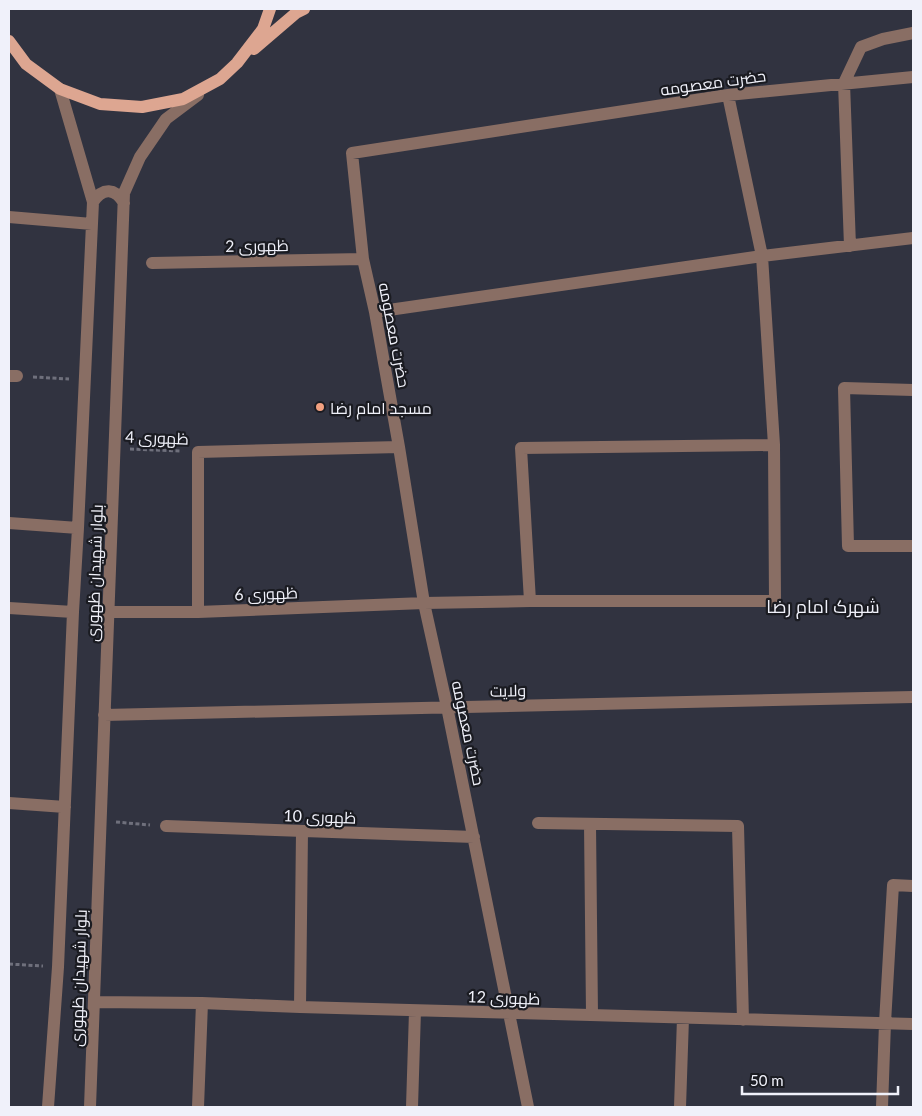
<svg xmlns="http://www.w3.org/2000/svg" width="922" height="1116" font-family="Lato,Cairo,sans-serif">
  <rect width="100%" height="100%" fill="#313340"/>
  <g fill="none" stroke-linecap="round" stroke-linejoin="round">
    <!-- path -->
    <path stroke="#6f707c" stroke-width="3" stroke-dasharray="4 2.5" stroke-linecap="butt" d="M33,377L69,379
      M130,449L182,451
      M116,822L150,825
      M9,964L43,966"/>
    <!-- minor -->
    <path stroke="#896e64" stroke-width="12" d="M93,202C103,187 115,188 124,203
      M9,217L92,224
      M850,246L844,83L861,47L883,39L913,33
      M152,263L363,259
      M375,312L762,256L913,238
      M9,376H17
      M913,390L844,388L848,546H913
      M9,523L78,528
      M530,601L521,448L774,445
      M9,608L73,612
      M109,612H198L424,603L530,601H775L774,445L762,256L728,95
      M198,612V452L399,447
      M104,715L913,697
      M9,803L65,807
      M538,823L738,826L743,1020
      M590,824L592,1015
      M166,826L474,837
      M94,1002L202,1003L300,1007L913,1024
      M300,1007L302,831
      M48,1107L58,967L73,612L78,528L93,202L60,89
      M90,1107L124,193L140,157L166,119L198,95
      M198,1107L202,1003
      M412,1107L415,1011
      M528,1107L447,707L424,603L399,447L375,312L363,259L352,153L728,95L913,77
      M680,1107L683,1018
      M882,1107L885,1023L893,885L913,886"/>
    <!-- major -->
    <path stroke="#dda691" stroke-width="12" d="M9,41L26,64L60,89L100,104L142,107L183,99L220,79L237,63L263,29L270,9
      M254,49L296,13L304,9"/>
  </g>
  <!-- markers -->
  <circle fill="#f2a080" stroke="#1a1b21" stroke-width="2" cx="320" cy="407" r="5"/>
  <g text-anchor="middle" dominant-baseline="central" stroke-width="4.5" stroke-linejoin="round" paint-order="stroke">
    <!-- street labels -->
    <g font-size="16" fill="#f0f1fa" stroke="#1a1b21">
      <text transform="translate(713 82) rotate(-8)">حضرت معصومه</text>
      <text transform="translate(257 245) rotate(-1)">ظهوری 2</text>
      <text transform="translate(395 335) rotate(79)">حضرت معصومه</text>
      <text transform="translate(157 437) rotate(2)">ظهوری 4</text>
      <text transform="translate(94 573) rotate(-88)">بلوار شهیدان ظهوری</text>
      <text transform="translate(266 593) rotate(-2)">ظهوری 6</text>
      <text transform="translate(508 690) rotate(-1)">ولایت</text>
      <text transform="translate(469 733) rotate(78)">حضرت معصومه</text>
      <text transform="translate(320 816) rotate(2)">ظهوری 10</text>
      <text transform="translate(78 978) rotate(-88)">بلوار شهیدان ظهوری</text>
      <text transform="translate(504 997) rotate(2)">ظهوری 12</text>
    </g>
    <!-- poi labels -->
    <g font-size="16" fill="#f0f1fa" stroke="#1a1b21" text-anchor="start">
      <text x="330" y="407">مسجد امام رضا</text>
    </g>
    <!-- neighbourhood labels -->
    <g font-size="18" fill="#f0f1fa" stroke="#1a1b21">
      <text x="823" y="606">شهرک امام رضا</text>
    </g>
  </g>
  <!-- border -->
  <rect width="922" height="1116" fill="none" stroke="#f0f1fa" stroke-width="20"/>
  <!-- scale -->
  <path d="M742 1086v8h156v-8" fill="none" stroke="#f0f1fa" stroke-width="2.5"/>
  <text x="750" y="1086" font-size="15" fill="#f0f1fa" stroke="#1a1b21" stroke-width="4" paint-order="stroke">50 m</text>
</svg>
